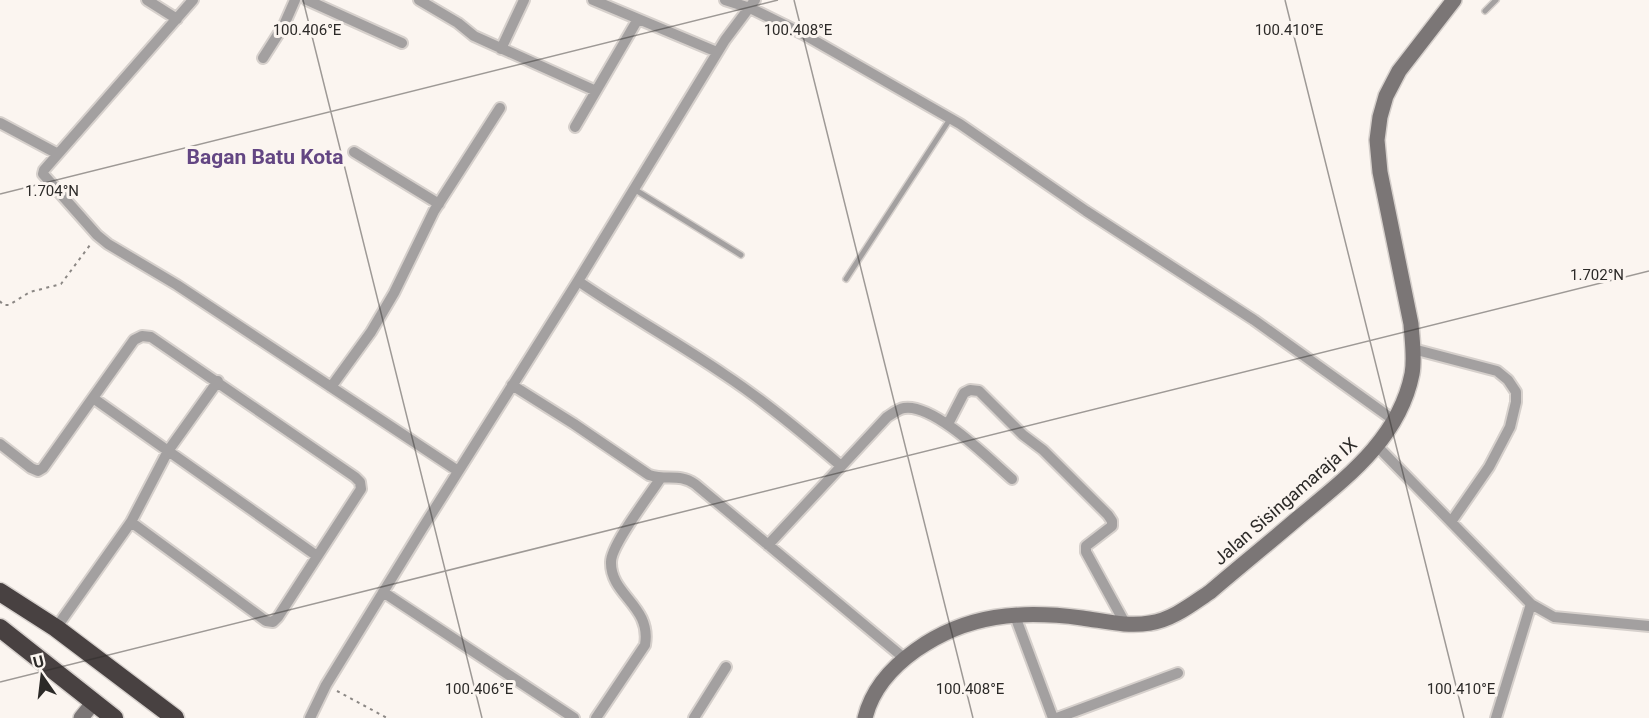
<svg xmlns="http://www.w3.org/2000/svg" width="1649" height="718" font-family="Roboto,sans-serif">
  <rect width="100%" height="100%" fill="#fbf5f0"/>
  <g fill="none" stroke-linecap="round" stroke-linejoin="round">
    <!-- lane casing -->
    <g stroke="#d6d0cc" stroke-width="8">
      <path id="lane" d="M1485,11L1496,0
        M634,189L741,255
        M846,279L950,119"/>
    </g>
    <!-- street casing -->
    <g stroke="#d6d0cc" stroke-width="14">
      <path id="street" d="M147,0L177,19
        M193,0L44,170L43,174L97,235L108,244L177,285L458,471
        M307,0L402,43
        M419,0L458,23L474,36L596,91
        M593,0L717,52
        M725,0L750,8L803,34L960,124L1086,211L1254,320L1395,421
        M501,49L524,0
        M263,58L284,25L295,0
        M0,123L58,154
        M575,127L638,19
        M354,152L439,204
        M578,281C626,314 677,342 725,375C766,402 804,434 841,466
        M1413,349L1497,371L1508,380L1516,392V402L1510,427L1489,467L1451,522
        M512,385L574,424L649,475C667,481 679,473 695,484L904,658
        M331,387L371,332L394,293L434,211L500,108
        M93,398L317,556
        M948,424L964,393L970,390L979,391L1023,435L1043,450L1108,515L1112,521V526L1086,546V552L1126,625
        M0,444L31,468L38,471L43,468L134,340L142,336L151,337L355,477L360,482L361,489L278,617L273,622L266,621L131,522
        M1377,446L1531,604L1554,617L1649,626
        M768,545L887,417C892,414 898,409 904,408C934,403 990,460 1012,479
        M383,592L574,718
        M1015,616L1053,718
        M56,628L131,522L168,451L218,381
        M310,718L326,685L422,529L578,281L725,40L755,0
        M596,718L645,645C652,606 610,595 611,562C611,545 649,496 660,479
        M694,718L726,667
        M1057,718L1178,673
        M1496,718L1531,604"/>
    </g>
    <!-- secondary casing -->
    <g stroke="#d6d0cc" stroke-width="18">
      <path id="secondary" d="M81,718L93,703
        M865,718C872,689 892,667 916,650C967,614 1020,610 1082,618C1105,621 1127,627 1150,623C1172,620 1192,604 1210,592C1239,567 1269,543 1298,518C1346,478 1399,439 1412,374C1415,358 1412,340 1411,324L1380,172L1377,140L1380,117L1386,96L1399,71L1454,0"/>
    </g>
    <!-- highway casing -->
    <g stroke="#d6d0cc" stroke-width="21">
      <path id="highway" d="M0,592L56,628L175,718
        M0,628L114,718"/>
    </g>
    <!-- path -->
    <path stroke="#8b8784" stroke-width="2" stroke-dasharray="3 4.5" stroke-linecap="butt" d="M0,301L3,305H9L30,292L61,284L90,245
      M337,691L387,718"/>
    <!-- lane -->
    <use href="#lane" stroke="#a3a0a0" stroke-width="5"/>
    <!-- street -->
    <use href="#street" stroke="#a3a0a0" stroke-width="10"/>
    <!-- secondary -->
    <use href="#secondary" stroke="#7b7676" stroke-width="15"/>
    <!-- highway -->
    <use href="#highway" stroke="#484141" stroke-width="18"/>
  </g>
  <!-- ticks -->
  <path fill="none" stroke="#2c2a28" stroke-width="1.5" stroke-opacity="0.45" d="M303,0L482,718M794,0L973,718M1285,0L1464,718M0,194L778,0M0,682L1649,271"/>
  <g text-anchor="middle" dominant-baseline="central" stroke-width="6" stroke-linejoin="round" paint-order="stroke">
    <!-- street labels -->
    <g font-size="18" fill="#2c2a28" stroke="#fbf5f0">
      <text transform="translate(1285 501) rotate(-41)">Jalan Sisingamaraja IX</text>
    </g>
    <!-- quarter labels -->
    <g font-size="21" font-weight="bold" fill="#634683" stroke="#fbf5f0">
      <text x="265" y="157">Bagan Batu Kota</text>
    </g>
  </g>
  <g font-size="15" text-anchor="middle" fill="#2c2a28" stroke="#fbf5f0" stroke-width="6" stroke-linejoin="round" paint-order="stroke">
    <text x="307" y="35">100.406°E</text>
    <text x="798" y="35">100.408°E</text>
    <text x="1289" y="35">100.410°E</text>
    <text x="52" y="196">1.704°N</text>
    <text x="1597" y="280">1.702°N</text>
    <text x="479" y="694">100.406°E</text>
    <text x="970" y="694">100.408°E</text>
    <text x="1461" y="694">100.410°E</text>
  </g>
  <!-- north arrow -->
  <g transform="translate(42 676) rotate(346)" stroke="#fbf5f0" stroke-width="4.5" paint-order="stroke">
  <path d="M0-4.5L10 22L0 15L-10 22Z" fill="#2c2a28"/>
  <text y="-9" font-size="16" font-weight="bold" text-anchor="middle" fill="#2c2a28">U</text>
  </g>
</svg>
